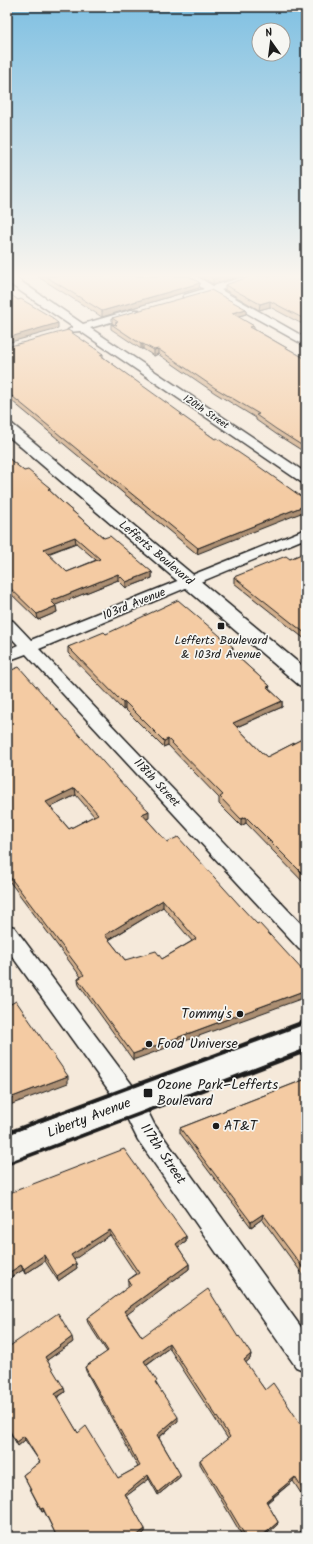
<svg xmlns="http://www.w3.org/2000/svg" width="313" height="1544" font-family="Kalam,sans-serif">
  <rect width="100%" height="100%" fill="#f5e9da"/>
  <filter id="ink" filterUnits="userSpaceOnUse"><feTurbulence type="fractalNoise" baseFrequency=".025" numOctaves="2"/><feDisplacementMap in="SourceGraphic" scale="8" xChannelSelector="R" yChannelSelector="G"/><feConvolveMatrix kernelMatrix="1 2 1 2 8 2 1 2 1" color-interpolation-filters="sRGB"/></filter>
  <g filter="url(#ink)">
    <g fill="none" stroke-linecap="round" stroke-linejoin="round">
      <!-- street casing -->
      <g stroke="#1c1c1c" stroke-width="3">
        <path id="street" d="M7,276H13L83,324L131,310H139L140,312L139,314L90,328L306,473V483L301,482L80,331L69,332L68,330L73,327L7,282Z
          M183,276H196L213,286L247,276H264L221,290L306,338V346L211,293L188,300L184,299L183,297L184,295L204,289Z
          M306,529V538L39,649L306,929V952L299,949L26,654L7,661V650L18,645L7,633V619L13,621L31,640Z
          M7,925L14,927L139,1094L154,1124L306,1334V1371L296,1367L138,1140L123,1110L7,949Z"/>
      </g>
      <!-- secondary casing -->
      <g stroke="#1c1c1c" stroke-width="3">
        <path id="secondary" d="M7,422L12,424L306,669V687L299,685L7,435Z
          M306,1024V1048L7,1163V1135Z"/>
      </g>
      <!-- street -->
      <use href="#street" fill="#f6f6f2" fill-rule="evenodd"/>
      <!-- secondary -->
      <use href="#secondary" fill="#f6f6f2" fill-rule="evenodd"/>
      <!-- rail -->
      <path stroke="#1c1c1c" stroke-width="3.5" d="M7,1133L306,1021
        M7,1164L306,1051"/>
    </g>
    <!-- wall -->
    <path fill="#d2af8c" stroke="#1c1c1c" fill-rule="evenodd" d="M37,276H189L200,283L199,288L102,317Z
      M200,276H240L213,284Z
      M306,276V326L270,307L259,310L225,290V285Z
      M246,309V314L237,317L254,326V329L306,359V453L276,434L256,420V418L215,393L158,354L154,356L143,349H141L111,329V324L115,325L112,323V318Z
      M7,347L103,354V357L182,416L215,439L197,554L7,397Z
      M7,457L24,471L50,488V491L63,503L104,538L152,572V578L126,588L118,580L55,605L57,612L38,620L7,590ZM76,543L96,560L67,572L48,554Z
      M306,552V640L234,583V577L290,559Z
      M106,634L233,653L270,686L269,689L282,701V707L237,727L261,752L267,757L306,737V885L246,823L241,826L219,804V798L168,745L163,747L125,709L123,710L68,653V647Z
      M7,672L149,818L146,819L167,842L242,908L133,1060L79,985L78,979L81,977L7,878V719L8,718L7,717ZM76,795L94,816L69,829L51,807ZM163,907L192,941L162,959L125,960L109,940Z
      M306,1079V1279L262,1219L251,1227L180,1133V1128Z
      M7,1194L186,1236V1242L178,1247L189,1264V1269L127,1314L142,1337H238L251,1354L250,1359L245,1363L265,1390L306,1432V1501L293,1481L267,1503L278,1522L277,1525L263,1537H243L200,1464V1460L228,1439L169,1348L146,1365L157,1385L178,1421L159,1438L180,1474V1477L158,1495L149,1479L126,1496L145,1529V1532L139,1537H57L44,1511L42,1512L23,1475L40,1462L25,1440L18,1446L7,1427V1348L73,1342L47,1360L65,1392L57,1398L78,1433L118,1478L138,1467L86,1371L85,1367L107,1352L88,1323L87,1318L129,1287L128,1285V1280L136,1274L110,1235L74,1259L77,1268L58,1281L45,1261L25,1274L23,1270L7,1280Z
      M301,1531L306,1537H301L299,1534Z"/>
    <!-- shaded-wall -->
    <path fill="#ab8e72" stroke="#1c1c1c" d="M222,276H240L213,284V279Z
      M200,283L199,288L102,317V311Z
      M270,301V307L259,310L260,304Z
      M246,309V314L231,318L232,313Z
      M53,318L54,323H58V329L7,343V338L53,319Z
      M141,344H143V349H141Z
      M158,349V354L154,356V350Z
      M306,505V511L197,554L198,548Z
      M75,537L76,543L43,555V549Z
      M152,572V578L126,588V582Z
      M118,574V580L51,607V601Z
      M56,606L57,612L38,620L37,614Z
      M233,647V653L229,649Z
      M282,701V707L232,729L233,723Z
      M125,702V709L123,710V703Z
      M168,739V745L163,747L164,741Z
      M75,788L76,795L47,809L46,802Z
      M149,811V818L142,821V814Z
      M246,817V823L241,826V819Z
      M163,900V907L105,942V935Z
      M306,990V997L133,1060V1054Z
      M68,1076V1083L7,1106V1099Z
      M263,1214L262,1219L251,1227V1222Z
      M110,1230V1235L72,1261L71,1255Z
      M186,1236V1242L175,1249L176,1244Z
      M44,1255L45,1261L25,1274L24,1269Z
      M76,1263L77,1268L58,1281L57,1276Z
      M189,1264V1269L125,1316L124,1311Z
      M21,1265L23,1270L7,1280V1274Z
      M72,1337L73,1342L46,1361L45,1357Z
      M169,1343V1348L144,1366V1361Z
      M251,1354L250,1359L243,1365L244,1360Z
      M64,1388L65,1392L56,1398L55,1394Z
      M178,1417V1421L157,1439V1435Z
      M24,1436L25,1440L18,1446L16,1442Z
      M180,1474V1477L158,1495V1492Z
      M148,1475L149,1479L125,1497V1494Z
      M295,1477L293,1481L264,1504L266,1501Z
      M43,1508L44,1511L42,1512L41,1509Z
      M278,1522L277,1525L263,1537H261Z
      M145,1529V1532L139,1537H135Z"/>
    <!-- building -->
    <path fill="#f4cba3" stroke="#1c1c1c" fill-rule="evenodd" d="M45,276H189L200,283L102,311Z
      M209,276H222L213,279Z
      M252,276H306V320L270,301L260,304L225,285Z
      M211,290L246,309L232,313L254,326L250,327L306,359V448L276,429L256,415L259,414L215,388L158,349L154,350L143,344H141L111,324L117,325L115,323L118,322L112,318Z
      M10,294L18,300L21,299L53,318V319L58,323L7,338V295Z
      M68,330L103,354L100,355L182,414H180L215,439L217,438L254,463L306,500V505L198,548L7,392V347Z
      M7,457L24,471L28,470L50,488L48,489L63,503L104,538L110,536L152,572L126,582L118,574L51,601L56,606L37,614L7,585ZM75,537L100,559L67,572L43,549Z
      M306,552V634L234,577L286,556L290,559Z
      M178,600L233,647L229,649L270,686L267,687L282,701L233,723L261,752L267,757L306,737V877L246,817L241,819L220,797L223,795L168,739L164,741L125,702L123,703L68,647L104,632L106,634Z
      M19,667L134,797L149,811L142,814L167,842L178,837L242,908L257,924L259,923L306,974V990L133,1054L78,979L84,975L7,873V719L12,716L7,711V672ZM75,788L98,814L69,829L46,802ZM163,900L196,939L162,959L156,951L125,960L105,935Z
      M7,1001L9,1005L16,1001L68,1076L7,1099Z
      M306,1079V1181L305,1182L306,1183V1272L263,1214L251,1222L180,1128Z
      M124,1149L186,1236L176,1244L189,1264L124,1311L142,1337L208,1289L238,1337L239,1336L251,1354L244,1360L265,1390L273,1383L306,1432V1495L295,1477L266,1501L278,1522L261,1537H246L200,1460L230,1437L169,1343L144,1361L157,1381L155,1382L178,1417L157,1435L180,1474L158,1492L148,1475L125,1494L145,1529L135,1537H57L43,1508L41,1509L23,1475L40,1462L24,1436L16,1442L7,1426V1348L58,1313L72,1337L45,1357L64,1388L55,1394L78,1433L86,1426L118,1478L140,1466L85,1367L108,1351L87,1318L131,1285L128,1280L139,1273L110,1230L71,1255L76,1263L57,1276L44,1255L24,1269L21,1265L7,1274V1194Z
      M306,1527V1537H304L301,1531Z"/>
  </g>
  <!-- sky -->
  <linearGradient id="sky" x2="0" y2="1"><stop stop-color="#7fc0e2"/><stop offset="0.56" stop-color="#faf5ee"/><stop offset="1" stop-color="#faf5ee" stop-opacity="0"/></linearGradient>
  <rect width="313" height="493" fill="url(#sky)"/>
  <!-- markers -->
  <g fill="#1c1c1c" stroke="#f6f6f2" stroke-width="1.5">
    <rect x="217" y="622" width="8" height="8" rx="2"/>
    <circle cx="240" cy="1014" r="4"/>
    <circle cx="149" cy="1044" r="4"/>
    <rect x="143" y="1088" width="10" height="10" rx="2"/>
    <circle cx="216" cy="1126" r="4"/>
  </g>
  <g text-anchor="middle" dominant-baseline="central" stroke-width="3.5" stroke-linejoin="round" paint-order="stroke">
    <!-- far-street labels -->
    <g font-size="10" fill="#1c1c1c" stroke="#f6f6f2">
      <text transform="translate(206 412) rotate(34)">120th Street</text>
    </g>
    <!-- street labels -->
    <g font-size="12" fill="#1c1c1c" stroke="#f6f6f2">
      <text transform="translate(156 553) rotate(40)">Lefferts Boulevard</text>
      <text transform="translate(134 604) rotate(-22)">103rd Avenue</text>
      <text transform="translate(157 783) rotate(47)">118th Street</text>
    </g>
    <!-- poi labels -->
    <g font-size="12" fill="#1c1c1c" stroke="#f6f6f2">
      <text x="221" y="640">Lefferts Boulevard<tspan x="221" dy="14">&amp; 103rd Avenue</tspan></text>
    </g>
    <!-- near-poi labels -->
    <g font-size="14" fill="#1c1c1c" stroke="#f6f6f2" text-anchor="start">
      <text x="232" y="1014" text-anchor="end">Tommy's</text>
      <text x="157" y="1044">Food Universe</text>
      <text x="157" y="1085">Ozone Park–Lefferts<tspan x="157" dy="16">Boulevard</tspan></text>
      <text x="224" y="1126">AT&amp;T</text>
    </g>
    <!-- near-street labels -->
    <g font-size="14" fill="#1c1c1c" stroke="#f6f6f2">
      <text transform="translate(89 1118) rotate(-21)">Liberty Avenue</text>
      <text transform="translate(163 1154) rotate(56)">117th Street</text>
    </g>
  </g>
  <!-- margin -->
  <rect width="313" height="1544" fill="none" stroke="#f6f6f2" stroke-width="24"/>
  <rect x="12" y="12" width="289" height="1520" fill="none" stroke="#1c1c1c" stroke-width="1.5" filter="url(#ink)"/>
  <!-- north arrow -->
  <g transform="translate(271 42) rotate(346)"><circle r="19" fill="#f6f6f2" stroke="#9f9f9c"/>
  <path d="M0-3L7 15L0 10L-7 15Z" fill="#1c1c1c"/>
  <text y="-6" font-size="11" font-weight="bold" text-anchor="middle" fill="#1c1c1c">N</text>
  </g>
</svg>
